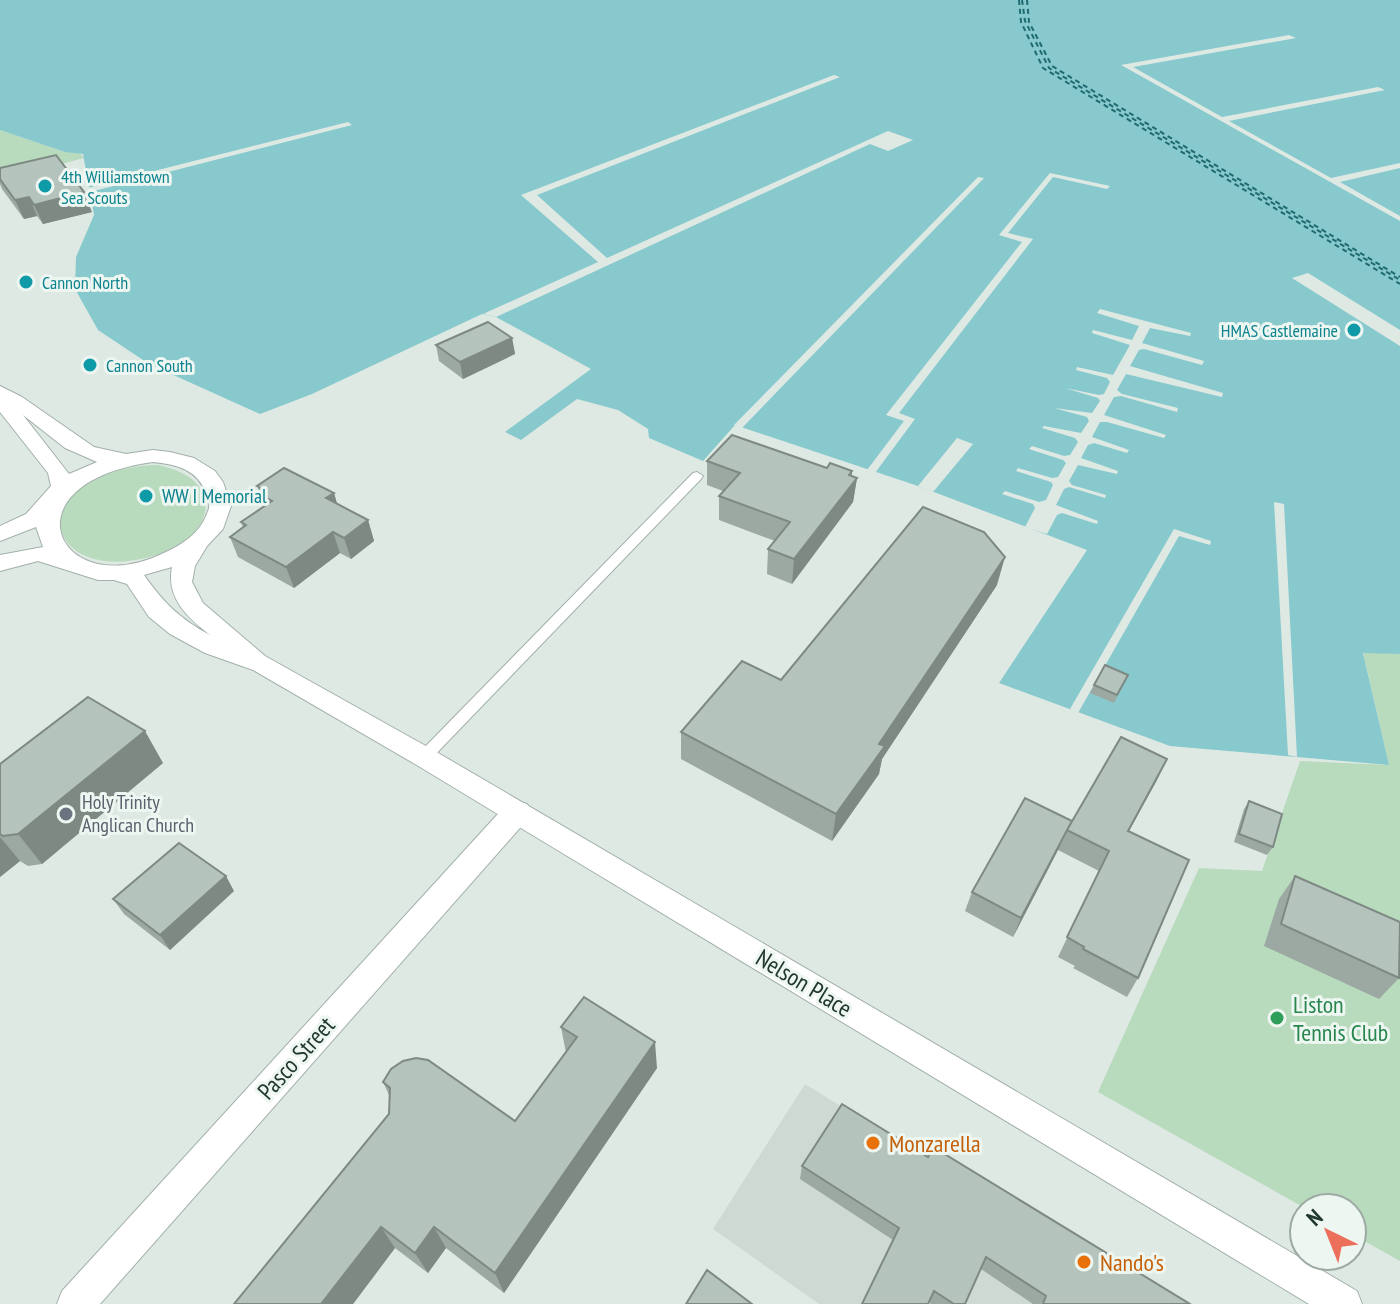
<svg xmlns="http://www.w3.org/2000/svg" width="1400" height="1304" font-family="'PT Sans Narrow',sans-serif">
  <rect width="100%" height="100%" fill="#dee9e3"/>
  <!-- built -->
  <path fill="#cdd9d2" d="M805,1084L1159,1304H819L713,1229Z"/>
  <!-- green -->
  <path fill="#b8dabd" d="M0,130L65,152H79L84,158L50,167L0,171Z
    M159,465C177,470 196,476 203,494C226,552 81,593 61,530C46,483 127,464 159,465Z
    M1363,652L1400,654V1261L1352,1234V1208H1305L1098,1092L1199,868L1262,871L1300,761L1389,765Z"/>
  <!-- water -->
  <path fill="#88c9cd" d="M0,0H1400V654L1363,653L1389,765L1170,746L999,683L1087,550L918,486L735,425L703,461L649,438L648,429L618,410L577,399L521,440L505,432L591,369L496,317L482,314L312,394L260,414L149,364L98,330L75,289L76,257L94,215L83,154L65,152L0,130Z"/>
  <!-- pier -->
  <path fill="#dee9e3" d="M1289,35L1296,38L1133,67L1222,117L1378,87L1385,90L1229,121L1331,178L1400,163V168L1340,182L1400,216V221L1121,65Z
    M834,75L840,77L537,195L607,258L888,131L913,140L888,151L870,144L496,317L483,314L598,262L521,195Z
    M348,122L352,125L90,192L87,188Z
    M1050,173L1110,186L1107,189L1053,177L1008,233L1033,239L899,413L915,419L875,473L867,470L904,421L886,415L1022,242L999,235Z
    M978,177L984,178L742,428L734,425Z
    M1308,273L1400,330V346L1292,278Z
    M1100,309L1191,333L1190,336L1150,328L1142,343L1204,361L1202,365L1144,349L1139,350L1130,366L1223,393L1222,397L1126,374L1117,390L1122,394L1178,408L1177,412L1121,396L1114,397L1104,415L1166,435L1164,438L1107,422H1100L1092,437L1129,450L1127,453L1094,443L1088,445L1081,458L1118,471L1117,474L1078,465L1069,481L1072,485L1106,495L1105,498L1069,487L1064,489L1056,505L1098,521L1097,524L1062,513L1057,515L1047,534L1025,527L1035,508L1033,504L1002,494L1005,491L1039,502L1046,500L1053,485L1051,482L1016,471L1018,468L1052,478L1058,477L1066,463L1063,460L1029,449L1032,446L1064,456L1070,455L1078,442L1075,438L1042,428L1044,426L1081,433L1089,421L1087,417L1054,408L1092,413L1100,401L1098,398L1065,388L1099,395L1104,394L1110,382L1107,378L1076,370L1077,367L1113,375L1130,345L1092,333L1093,330L1132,340L1139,326L1097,313Z
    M957,438L973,444L933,492L918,486Z
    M1274,502L1284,504L1297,757L1288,755Z
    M1174,529L1211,541L1210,545L1179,536L1078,713L1070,709Z"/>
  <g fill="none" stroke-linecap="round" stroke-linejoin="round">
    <!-- ferry -->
    <path stroke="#1e6b71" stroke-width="2" stroke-dasharray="5 4" stroke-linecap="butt" d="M1019,0L1021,22L1043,68L1400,284
      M1022,0L1025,21L1049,68L1400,280
      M1027,0L1029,22L1052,66L1400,277"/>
    <!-- service casing -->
    <g stroke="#a2b0a9" stroke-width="2">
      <path id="service" d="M697,472L703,476L701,479L429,761L424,763L419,761L416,757L419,753L693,473Z"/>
    </g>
    <!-- minor casing -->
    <g stroke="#a2b0a9" stroke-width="2">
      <path id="minor" d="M517,801L527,804L531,812L527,820L100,1304H57L62,1291L507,804Z"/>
    </g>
    <!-- tertiary casing -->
    <g stroke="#a2b0a9" stroke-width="2">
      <path id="tertiary" d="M0,386L22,397L94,447L126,454L153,450L170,452L194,458L215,471L223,482L231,506L223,529L207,546L195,566L192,582L203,603L265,656L433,750L1357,1291L1362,1304H1309L415,764L253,670L205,653L170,634L149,617L127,584L114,580H98L38,561L0,571V555L43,547L36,527L0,541V526L26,514L51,486L48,473L0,412ZM23,415L65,448L97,462L69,474ZM153,462C176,464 199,470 206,494C208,501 211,505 208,511C201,532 185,543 166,552C58,606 0,483 153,462ZM172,567C166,598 187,617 210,635C180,619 163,602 144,575Z"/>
    </g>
    <!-- service -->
    <use href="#service" fill="#fff" fill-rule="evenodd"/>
    <!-- minor -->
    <use href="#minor" fill="#fff" fill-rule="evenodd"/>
    <!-- tertiary -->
    <use href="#tertiary" fill="#fff" fill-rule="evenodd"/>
  </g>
  <!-- wall -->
  <path fill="#9ba9a2" d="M0,168L92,212L43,224L37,216L24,219L2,189L0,184Z
    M512,338L515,354L463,379L439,361L436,345Z
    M707,461L827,468L852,471L851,476L857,478L853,502L792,584L767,574L768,549L775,541L719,520V496L723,491L707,485Z
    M257,486L334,493L337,504L368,520L374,541L351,559L340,553L294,588L238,557L230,537L243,527L241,522L263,507L258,494L260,493Z
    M997,585L882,759L879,774L832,841L681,759V732L781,680Z
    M1128,675L1114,703L1090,693L1094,685Z
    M163,763L42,864L28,866L20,861L0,877V764Z
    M1157,780L1128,831L1138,978L1127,997L1073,968L1075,966L1058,957L1099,871L1058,850L1013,937L965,911L972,892L1072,821Z
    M1249,801L1273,847L1267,855L1234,842L1244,809Z
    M1295,876L1399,978L1379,999L1264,946L1279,899Z
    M234,891L170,950L124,914L113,899Z
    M561,1027L657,1068L504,1293L446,1248L428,1273L395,1248L353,1304L389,1114V1095L383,1082L515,1121L566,1053Z
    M928,1157L1190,1304H1033L981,1269L965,1304H931L929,1302L893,1240L800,1179L802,1166Z"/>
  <!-- shaded-wall -->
  <path fill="#7e8984" d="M84,192L92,212L43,224L34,205Z
    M29,197L37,216L24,219L15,200Z
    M512,338L515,354L463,379L460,362Z
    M852,471L850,487L857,478L853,502L792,584L794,559Z
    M334,493L340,514L326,498Z
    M368,520L374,541L351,559L344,538Z
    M333,532L340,553L294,588L286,567Z
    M1005,557L997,585L882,759L879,774L832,841L836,814L879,744Z
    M145,731L163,763L42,864L18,834Z
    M1167,759L1157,780L1118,851L1128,831Z
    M1067,830L1058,850L1013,937L1021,918Z
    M0,837L20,861L0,877Z
    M226,876L234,891L170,950L160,935Z
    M655,1042L657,1068L504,1293L495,1273Z
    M381,1227L395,1248L353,1304H321Z
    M434,1227L446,1248L428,1273L415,1253Z"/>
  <!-- building -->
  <path fill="#b4c4bc" stroke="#7e8984" stroke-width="2" d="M56,155L84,192L34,205L29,197L15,200L0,179V168Z
    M488,322L512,338L460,362L436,345Z
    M732,435L827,468L830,463L852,471L849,475L857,478L794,559L768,549L790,522L719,496L740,473L707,461Z
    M284,468L334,493L326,498L368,520L344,538L333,532L286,567L230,537L246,525L241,522L272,501L258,494L264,490L257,486Z
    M923,507L984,532L1005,557L879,744L885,746L836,814L681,732L742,661L781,680Z
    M1105,665L1128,675L1117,695L1094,685Z
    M88,697L145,731L18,834L3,836L0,834V764Z
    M1121,737L1167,759L1128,831L1189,860L1138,978L1083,949L1084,947L1067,937L1109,851L1067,830L1021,918L972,892L1025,798L1072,821L1067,830Z
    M1249,801L1282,814L1273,847L1239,834Z
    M179,843L226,876L160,935L113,899Z
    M1295,876L1400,922L1399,978L1281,924Z
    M584,997L655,1042L495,1273L434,1227L415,1253L381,1227L321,1304H234L389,1114L390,1088L383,1082L391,1069L403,1061L416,1058L428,1060L515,1121L577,1037L561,1027Z
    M842,1104L928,1157L933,1147L1190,1304H1043L1046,1296L986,1257L965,1304H954L934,1291L928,1304H862L899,1228L802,1166Z
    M707,1270L752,1304H686Z"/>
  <!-- markers -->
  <g fill="#0f9aa8" stroke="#eef6f1" stroke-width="3">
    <circle cx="45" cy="186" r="8"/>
    <circle cx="26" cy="282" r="8"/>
    <circle cx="1354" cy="330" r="8"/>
    <circle cx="90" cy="365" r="8"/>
    <circle cx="146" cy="496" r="8"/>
  </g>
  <circle fill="#6b7280" stroke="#eef6f1" stroke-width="3" cx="66" cy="814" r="8"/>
  <circle fill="#2e9e5b" stroke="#eef6f1" stroke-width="3" cx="1277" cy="1018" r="8"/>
  <g fill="#e8710a" stroke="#eef6f1" stroke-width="3">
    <circle cx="873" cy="1143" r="8"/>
    <circle cx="1084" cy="1262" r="8"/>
  </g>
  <g text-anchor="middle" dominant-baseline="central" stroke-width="6" stroke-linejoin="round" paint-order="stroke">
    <!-- far-culture labels -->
    <g font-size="18" fill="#0d838f" stroke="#eef6f1" text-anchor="start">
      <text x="61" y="176">4th Williamstown<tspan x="61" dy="21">Sea Scouts</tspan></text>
      <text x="42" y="282">Cannon North</text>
      <text x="1338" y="330" text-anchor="end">HMAS Castlemaine</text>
      <text x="106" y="365">Cannon South</text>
    </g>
    <!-- culture labels -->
    <g font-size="20" fill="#0d838f" stroke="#eef6f1" text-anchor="start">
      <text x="162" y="496">WW I Memorial</text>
    </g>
    <!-- worship labels -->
    <g font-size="20" fill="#5b616d" stroke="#eef6f1" text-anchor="start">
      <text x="82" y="802">Holy Trinity<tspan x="82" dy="23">Anglican Church</tspan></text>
    </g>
    <!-- near-street labels -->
    <g font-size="24" fill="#21382f" stroke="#eef6f1">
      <text transform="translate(804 983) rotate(31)">Nelson Place</text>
      <text transform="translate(296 1058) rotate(-48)">Pasco Street</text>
    </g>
    <!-- near-leisure labels -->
    <g font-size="24" fill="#27864d" stroke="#eef6f1" text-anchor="start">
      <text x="1293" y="1004">Liston<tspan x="1293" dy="28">Tennis Club</tspan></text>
    </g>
    <!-- near-food labels -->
    <g font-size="24" fill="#c56008" stroke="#eef6f1" text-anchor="start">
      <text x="889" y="1143">Monzarella</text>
      <text x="1100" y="1262">Nando's</text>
    </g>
  </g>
  <!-- north arrow -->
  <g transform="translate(1328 1232) rotate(317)"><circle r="38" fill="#eef6f1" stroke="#9caaa3" stroke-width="2"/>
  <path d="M0-6L14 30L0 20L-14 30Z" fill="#eb6f5a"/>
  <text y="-12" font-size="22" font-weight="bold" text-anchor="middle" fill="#21382f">N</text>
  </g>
</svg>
